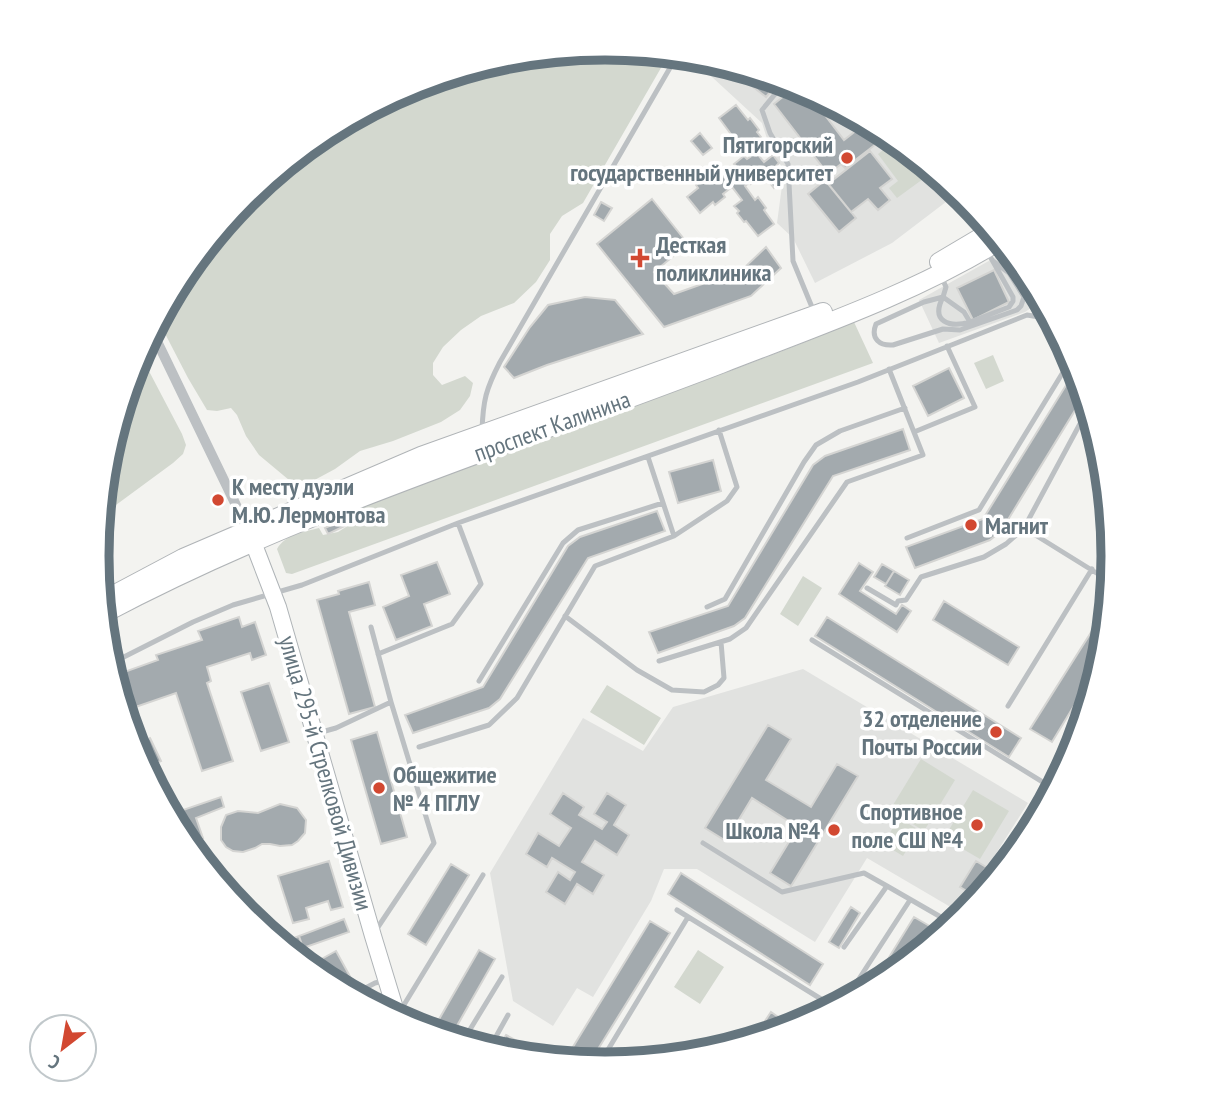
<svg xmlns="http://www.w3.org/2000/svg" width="1211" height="1111" font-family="'PT Sans Narrow',sans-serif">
  <rect width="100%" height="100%" fill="#f3f3f0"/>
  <!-- built -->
  <path fill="#e1e2e0" d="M705,57L800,86L888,133L959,192L892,243L815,283L793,238L777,223L784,171L769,145L762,123L700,66Z
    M1003,253L1031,298V308L1025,312L939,343L919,300Z
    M803,669L1028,803L959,912L867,858L815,942L697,869H664L651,901L593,997L577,988L553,1026L513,1001L490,873L583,718L643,751L673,707Z"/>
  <!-- green -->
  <path fill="#d3d8cf" d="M606,47L669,54L583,203L562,216L550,234V260L536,282L514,303L481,316L461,330L443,347L433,363V375L442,385L465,376L473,383L470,396L460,410L441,422L393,441L360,451L335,469L309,483L289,480L259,455L246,436L237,415L231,408L217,411L207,410L188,378L158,320L183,273L246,196L323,133L411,86L507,57Z
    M896,140L934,171L897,198L889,188L898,181L878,154Z
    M854,322L873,363L292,574L286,573L277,549C286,534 303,532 319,528L323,535L338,532L354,522L356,511L377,498C536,440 697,387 854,322Z
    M140,354L182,434L186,445L183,454L173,463L101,516L107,456L136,361Z
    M993,355L1004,381L986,389L974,363Z
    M803,576L822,588L798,626L780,614Z
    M607,685L661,718L644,745L590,712Z
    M921,759L955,780L924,831L890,810Z
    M973,790L1009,811L980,859L944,838Z
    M899,818L919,830L903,856L883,844Z
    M698,950L724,967L700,1004L674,987Z"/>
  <!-- building -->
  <path fill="#a3aaae" stroke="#d4d4d2" stroke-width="2" d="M723,63L780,80L779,81L788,93L798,85L805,89L844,140L867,122L889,134L845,168L841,164L828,174L774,104L784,96L775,86L766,97Z
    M736,105L748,120L750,118L759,130L757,132L761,137L754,142L758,147L754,150L764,162L773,155L779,163L776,166L781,173L777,177L781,182L774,188L762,173L759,176L760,177L751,184L750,182L745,186L755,200L758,197L766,208L764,210L774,224L758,236L746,221L744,222L737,213L739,211L734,206L742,200L732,187L723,194L725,197L715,205L713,202L700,213L687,197L698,188L696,185L705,178L707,181L720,171L724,177L737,167L734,164L744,156L747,159L750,157L740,144L739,145L719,118Z
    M700,133L712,148L703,155L691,141Z
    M870,151L892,179L880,188L890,200L878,210L868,199L851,212L828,184Z
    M825,180L856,218L839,232L808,194Z
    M652,199L688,244L654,272L674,294L742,270L766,247L781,268L751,296L664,327L597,244Z
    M601,202L612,208L604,221L594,215Z
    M1014,256L1027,272L1020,276L1010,259Z
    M994,270L1009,302L973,320L957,288Z
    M585,297L615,300L643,334L547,365L514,378L504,367L530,327L548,305Z
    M949,368L964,398L928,416L913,386Z
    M1079,372L1085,394L1001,531L990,540L915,568L906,547L983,519L1073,374Z
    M903,429L910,450L833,476L745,618L734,626L658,653L649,632L728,606L813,465L825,456Z
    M713,460L721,491L678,503L669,472Z
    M657,511L665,531L588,558L500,699L489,708L413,733L405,715L483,687L568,546L580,537Z
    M350,516L353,522L328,534L325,528Z
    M437,562L450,594L424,604L432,626L396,640L383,607L409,596L401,575Z
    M859,563L873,572L860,591L896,614L902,605L911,611L897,632L839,594Z
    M882,564L894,571L886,584L874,577Z
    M894,571L909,580L900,595L885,586Z
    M369,582L375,605L349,612L375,707L349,714L317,600L339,594L338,591Z
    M944,601L1019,647L1008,665L933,620Z
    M1102,615L1108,618L1103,658L1052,742L1030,729Z
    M239,617L242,627L255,622L266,655L252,660L250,653L207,667L211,681L207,683L233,761L202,771L176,693L124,711L113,676L158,660L156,655L202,640L198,631Z
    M827,617L1021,738L1009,757L815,636Z
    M269,683L289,742L261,751L241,692Z
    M768,725L791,739L766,780L811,807L837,764L858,776L791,886L770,873L798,827L752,798L726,841L705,828Z
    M377,732L407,837L381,844L351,740Z
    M150,738L161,761L146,768L135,746Z
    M563,793L584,807L579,815L602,829L607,822L594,814L607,793L626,805L614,825L629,835L617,855L595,841L582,862L604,875L593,894L577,884L565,904L546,892L558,872L570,880L575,872L552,858L547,867L526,854L538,833L559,846L571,828L550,814Z
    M221,797L224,807L196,818L203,838L191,842L180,811Z
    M280,804L297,808L306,820L305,833L298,841L292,845L280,846L270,844H262L255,848L243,852L233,851L226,847L221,840V827L226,815L238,811L258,813Z
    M329,861L343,907L331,910L328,901L306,908L309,919L293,923L278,876Z
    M976,861L986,867L970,893L960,887Z
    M451,864L469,875L426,945L408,934Z
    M681,873L823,964L810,985L668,894Z
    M851,907L860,913L839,948L829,942Z
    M914,917L933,928L916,955L888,978L870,988Z
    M344,919L349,932L303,948L299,936Z
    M650,921L670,933L590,1062L565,1060Z
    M299,936L303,948L292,953L280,943Z
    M479,950L495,959L454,1031L438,1021Z
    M336,951L352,980L339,987L323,978L309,966Z
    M771,1012L781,1019L771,1034L761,1027Z
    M506,1035L526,1046L521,1055L497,1051Z"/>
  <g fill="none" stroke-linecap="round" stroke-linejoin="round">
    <!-- secondary casing -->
    <g stroke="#afb4b7" stroke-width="18">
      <path id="secondary" d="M253,542L278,607L373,936L398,1018
        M1017,852L1050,796"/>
    </g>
    <!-- primary casing -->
    <g stroke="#b0b4b7" stroke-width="20">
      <path id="primary" d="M939,262L993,230
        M102,601L183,558L421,456L823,312
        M103,614C299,510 513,444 721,364C816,327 913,294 1001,240"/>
    </g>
    <!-- lane -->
    <path stroke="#bcc0c3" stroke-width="5" d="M785,82L762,110L770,133L788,164L793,261L814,312
      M942,278L946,287L943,297L964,312L970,322L1009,307L1013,301V297L987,251
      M943,297L924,302L876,324C870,339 880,346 893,345L943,329L960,330L1017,310L1021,306L1024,297L1009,273L993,261
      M943,297C930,322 950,328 970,322
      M482,431C483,400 486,389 500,362L678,54
      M914,432L975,407L947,346
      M648,457L674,536
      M1024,528L1111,582
      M867,588L896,605L898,601L906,600L921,577L984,557L1006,544L1024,528L1089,407
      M707,607L725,599L804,462L816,445L840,431L905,408
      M565,616L637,670L672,690L704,692L718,685L724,678L721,642
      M812,640L1054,789
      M378,654L452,624L481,584L458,523
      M659,661L730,639L746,628L847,482L923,455L889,369
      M110,664L193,622L233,605L302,585L458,523L858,382L1027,315L1039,317L1048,326L1068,364L979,510L907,538
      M479,681L563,543L578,530L663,503
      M1008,706L1092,569
      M318,733L336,728L391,702L371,627
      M419,747L489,725L517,698L595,566L674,536L727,501L737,487L719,430
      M703,843L782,892L864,873L887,886
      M677,910L834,1007
      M376,930L434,843L391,702
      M844,947L887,886L953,924
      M354,994L375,983L383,981
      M844,1002L910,900
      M399,1013L483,875
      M463,1041L502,977
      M489,1049L508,1015
      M600,1063L688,917"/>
    <!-- street -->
    <path stroke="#bcc0c3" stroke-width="10" d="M152,331L248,530"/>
    <!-- secondary -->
    <use href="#secondary" stroke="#fff" stroke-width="16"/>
    <!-- primary -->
    <use href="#primary" stroke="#fff" stroke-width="18"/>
  </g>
  <!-- markers -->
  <g fill="#d24831" stroke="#fff" stroke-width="2.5">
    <circle cx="847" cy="158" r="7"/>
    <path d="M636.5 247.5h7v7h7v7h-7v7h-7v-7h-7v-7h7z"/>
    <circle cx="218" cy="500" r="7"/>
    <circle cx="971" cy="525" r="7"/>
    <circle cx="996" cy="732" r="7"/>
    <circle cx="379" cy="788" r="7"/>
    <circle cx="977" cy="825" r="7"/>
    <circle cx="834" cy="830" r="7"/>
  </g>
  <g text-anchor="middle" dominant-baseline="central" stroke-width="7" stroke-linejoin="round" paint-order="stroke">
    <!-- poi labels -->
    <g font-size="24" font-weight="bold" fill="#65757e" stroke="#fff" text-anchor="end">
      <text x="833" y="144">Пятигорский<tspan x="833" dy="28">государственный университет</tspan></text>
      <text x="656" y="244" text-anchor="start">Десткая<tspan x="656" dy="28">поликлиника</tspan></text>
      <text x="232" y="486" text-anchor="start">К месту дуэли<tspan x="232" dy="28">М.Ю. Лермонтова</tspan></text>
      <text x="985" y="525" text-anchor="start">Магнит</text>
      <text x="982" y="718">32 отделение<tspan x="982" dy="28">Почты России</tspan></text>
      <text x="393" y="774" text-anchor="start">Общежитие<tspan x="393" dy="28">№ 4 ПГЛУ</tspan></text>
      <text x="963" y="811">Спортивное<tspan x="963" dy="28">поле СШ №4</tspan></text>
      <text x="820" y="830">Школа №4</text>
    </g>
    <!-- street labels -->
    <g font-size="24" fill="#65757e" stroke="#fff">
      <text transform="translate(552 426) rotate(-20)">проспект Калинина</text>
      <text transform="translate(326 773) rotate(74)">улица 295-й Стрелковой Дивизии</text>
    </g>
  </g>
  <!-- crop -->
  <path d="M0 0H1211V1111H0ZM109 556a496 496 0 1 1 992 0a496 496 0 1 1-992 0Z" fill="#fff" fill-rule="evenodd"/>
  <path fill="none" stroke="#65757e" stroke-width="9" d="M109 556a496 496 0 1 1 992 0a496 496 0 1 1-992 0Z"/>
  <!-- north arrow -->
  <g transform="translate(63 1048) rotate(211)"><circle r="33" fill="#ffffff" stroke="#c1c8cb" stroke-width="2"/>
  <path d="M0-5L12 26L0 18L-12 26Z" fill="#d24831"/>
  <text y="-10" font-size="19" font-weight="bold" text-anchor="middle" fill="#65757e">С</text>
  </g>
</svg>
